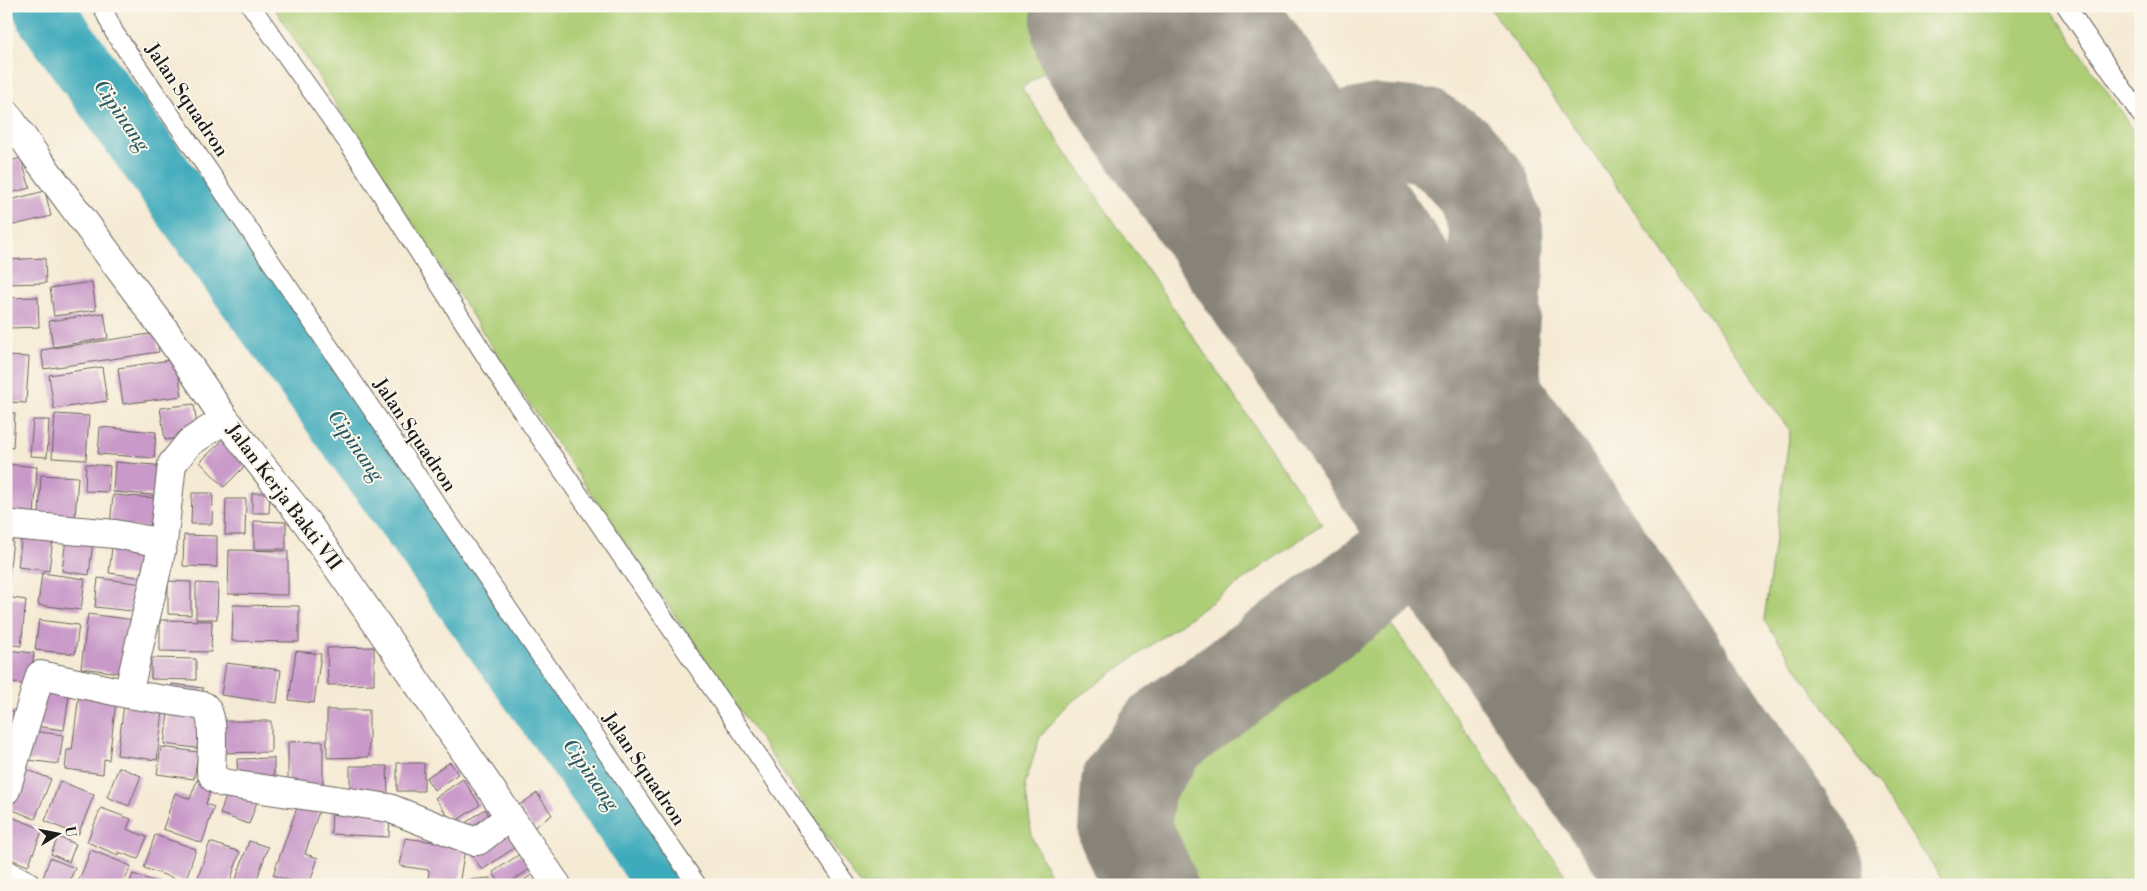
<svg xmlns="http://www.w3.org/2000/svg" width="2147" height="891" font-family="'Libre Bodoni',serif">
  <rect width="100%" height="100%" fill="#fbf7ec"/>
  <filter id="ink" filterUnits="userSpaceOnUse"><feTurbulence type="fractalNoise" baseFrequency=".02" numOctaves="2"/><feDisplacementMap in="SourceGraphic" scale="10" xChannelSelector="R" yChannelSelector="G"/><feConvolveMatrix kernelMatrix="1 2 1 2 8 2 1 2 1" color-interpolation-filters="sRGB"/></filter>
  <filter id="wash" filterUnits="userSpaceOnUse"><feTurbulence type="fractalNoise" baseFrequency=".0096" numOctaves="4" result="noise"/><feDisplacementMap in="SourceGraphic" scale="20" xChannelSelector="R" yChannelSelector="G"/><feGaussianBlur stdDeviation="1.12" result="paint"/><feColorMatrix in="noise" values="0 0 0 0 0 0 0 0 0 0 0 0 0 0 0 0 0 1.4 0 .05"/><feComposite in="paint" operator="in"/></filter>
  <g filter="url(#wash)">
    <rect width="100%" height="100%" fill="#f5ead4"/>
    <!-- green -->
    <path fill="#adce76" stroke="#647549" d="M273,6H1135L1022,88L1322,524L1068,704L1040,737L1025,784L1032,838L1055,885H860L518,387Z
      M1489,6H2048L2141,141V885H1946L1764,620L1790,431Z
      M1367,589L1572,885H1150L1125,830L1128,784L1164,733L1307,628Z"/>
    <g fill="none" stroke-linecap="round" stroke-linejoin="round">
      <!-- river -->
      <path stroke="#3caabb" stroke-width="62" d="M43,6L48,17L612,803L668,885"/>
      <!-- taxiway -->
      <path stroke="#888378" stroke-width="94" d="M1426,419L1301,339L1276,307L1263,268L1262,235L1274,200L1287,180L1306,158L1340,139L1379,131L1423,135L1456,156L1482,187L1496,225L1497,269L1491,344L1498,418L1511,477L1533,540L1567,624
        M1150,885L1125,830L1128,784L1164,733L1483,501"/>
      <!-- runway -->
      <path stroke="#888378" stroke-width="236" d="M1149,19L1747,885"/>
    </g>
    <g id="blocks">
      <!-- building -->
      <path fill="#c99ac9" d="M21,158L30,188L6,194V162Z
        M45,191L51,216L10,226L6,201Z
        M45,258L46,283L6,284V260Z
        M92,282L96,310L54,316L50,288Z
        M38,297L39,327L10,328L8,298Z
        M104,313L108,338L53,347L49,321Z
        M156,333L159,352L44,369L41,350Z
        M6,356L29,357L26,403L6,402Z
        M176,359L182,396L123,404L118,368Z
        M102,367L107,401L54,409L49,375Z
        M194,404L198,435L165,440L160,408Z
        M6,413H15L13,448L6,447Z
        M55,414L89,416L86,460L52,458Z
        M33,420H49L47,457L30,456Z
        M100,427L156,432L154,458L98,454Z
        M227,436L251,460L224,487L200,462Z
        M115,462L167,466L165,496L113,492Z
        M6,464L37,467L34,518L6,516Z
        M86,464L110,466L108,492L85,491Z
        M41,475L78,477L75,518L39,515Z
        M192,493H213L212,524H191Z
        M252,493H270L269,513H252Z
        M113,495L155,498L152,528L110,525Z
        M226,499H246L245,535H225Z
        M254,521L286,522V549H254Z
        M22,534L53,538L49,571L18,567Z
        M184,535L217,536V567L183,566Z
        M66,538L93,541L89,575L62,571Z
        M113,539L157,545L153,579L109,573Z
        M6,541L13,542L7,589H6Z
        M229,550L288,551V595L228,594Z
        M42,573L85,579L81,610L38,605Z
        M98,578L143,584L140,612L95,607Z
        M168,581L191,582V615L168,614Z
        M196,583L218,584L217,619H196Z
        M6,597L26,600L21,646L6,644Z
        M233,605L299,606V642L232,641Z
        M88,614L135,620L128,674L81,668Z
        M39,620L79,625L75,654L35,650Z
        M160,620L212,621L211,652L160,651Z
        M374,647V684L328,685L327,648Z
        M6,650L34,653L30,685L6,682Z
        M296,651L321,654L314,703L289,700Z
        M151,658L196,659V680L151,679Z
        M226,663L281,670L277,703L221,695Z
        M41,684L70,688L64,730L36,726Z
        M172,684L203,688L201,703L170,699Z
        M80,687L117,692L109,760L104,759L103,774L65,769L67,750H72Z
        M125,698L164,703L157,760L117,755Z
        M169,707L208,713L203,749L164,744Z
        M6,710L20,713L6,748Z
        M327,710H369V757L327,758Z
        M215,721H271V752L215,753Z
        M32,731L63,735L59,764L28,760Z
        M323,741V786H288V742Z
        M161,747L198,752L194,779L157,774Z
        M274,758V781H238L237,759Z
        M450,762L458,774L434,790L426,778Z
        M397,763H424V791H397Z
        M350,766H387L388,797H350Z
        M119,767L141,776L129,806L107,797Z
        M23,768L51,779L35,819L8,808Z
        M463,779L480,805L453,823L435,798Z
        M197,780L212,785L206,804L214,807L202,843L163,829L175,793L190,799Z
        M60,781L94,795L78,835L45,821Z
        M228,789L258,799L249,824L220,814Z
        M537,793L552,815L533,828L518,806Z
        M300,799L321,805L305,854L318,858L309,885H302L273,875Z
        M332,807L390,810L389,837L331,834Z
        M101,808L131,819L127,829L147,837L138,859L118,852V855L87,842Z
        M485,809L495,824L473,839L464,824Z
        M6,815L43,829L28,866L6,857Z
        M504,826L517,846L482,870L468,849Z
        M155,835L196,849L185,882L144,868Z
        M58,837L76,844L69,862L51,854Z
        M435,837L466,842L459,885L428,881L429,870L400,866L405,838L434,842Z
        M249,841L268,847L255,885H234Z
        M210,842L240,852L229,885L196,883Z
        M91,850L131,866L123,885H77Z
        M520,854L530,869L506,885H501L493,872Z
        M50,858L75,868L68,885H54L42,880Z
        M536,872L545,885H517Z
        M133,874L163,884V885H129Z
        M268,878L288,884V885H266Z
        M490,878V885H467L466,880Z"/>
    </g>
  </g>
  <g filter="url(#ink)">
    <use href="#blocks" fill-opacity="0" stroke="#68645c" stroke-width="1"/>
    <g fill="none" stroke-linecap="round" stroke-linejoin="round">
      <!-- lane casing -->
      <g stroke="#68645c" stroke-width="20">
        <path id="lane" d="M102,6L114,32L697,885
          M251,6L351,147L508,391L847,885
          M2066,6L2141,115"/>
      </g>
      <!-- street casing -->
      <g stroke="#68645c" stroke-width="30">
        <path id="street" d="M6,113L37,158L164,329L225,419L307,523L557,885
          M6,527L12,525L115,534L163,543
          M128,694L204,706C216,716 211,757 211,772L214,778L223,783L389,808L473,841H478L509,817
          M6,790L40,675L128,694L163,543L172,464L189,443L225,419
          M6,874L26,885"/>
      </g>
      <!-- lane -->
      <use href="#lane" stroke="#fff" stroke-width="18"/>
      <!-- street -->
      <use href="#street" stroke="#fff" stroke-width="28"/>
    </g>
  </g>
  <g text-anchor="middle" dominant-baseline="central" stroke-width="4" stroke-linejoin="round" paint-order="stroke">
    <!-- street labels -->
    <g font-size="19" fill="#1c1c1c" stroke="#fbf7ec">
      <text transform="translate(187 100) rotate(56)">Jalan Squadron</text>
      <text transform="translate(415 435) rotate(56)">Jalan Squadron</text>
      <text transform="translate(284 497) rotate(53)">Jalan Kerja Bakti VII</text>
      <text transform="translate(644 769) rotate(56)">Jalan Squadron</text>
    </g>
    <!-- water labels -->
    <g font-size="20" font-style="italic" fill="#2a5c64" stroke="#fbf7ec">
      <text transform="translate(121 116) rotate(55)">Cipinang</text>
      <text transform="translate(355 446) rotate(55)">Cipinang</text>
      <text transform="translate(590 775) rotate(55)">Cipinang</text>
    </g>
  </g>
  <!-- margin -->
  <rect width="2147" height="891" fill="none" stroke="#fbf7ec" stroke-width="25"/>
  <!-- north arrow -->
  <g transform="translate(58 834) rotate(80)" stroke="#fbf7ec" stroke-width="4" paint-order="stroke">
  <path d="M0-4L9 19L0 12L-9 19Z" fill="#1c1c1c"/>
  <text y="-8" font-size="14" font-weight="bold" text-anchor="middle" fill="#1c1c1c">U</text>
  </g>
</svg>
